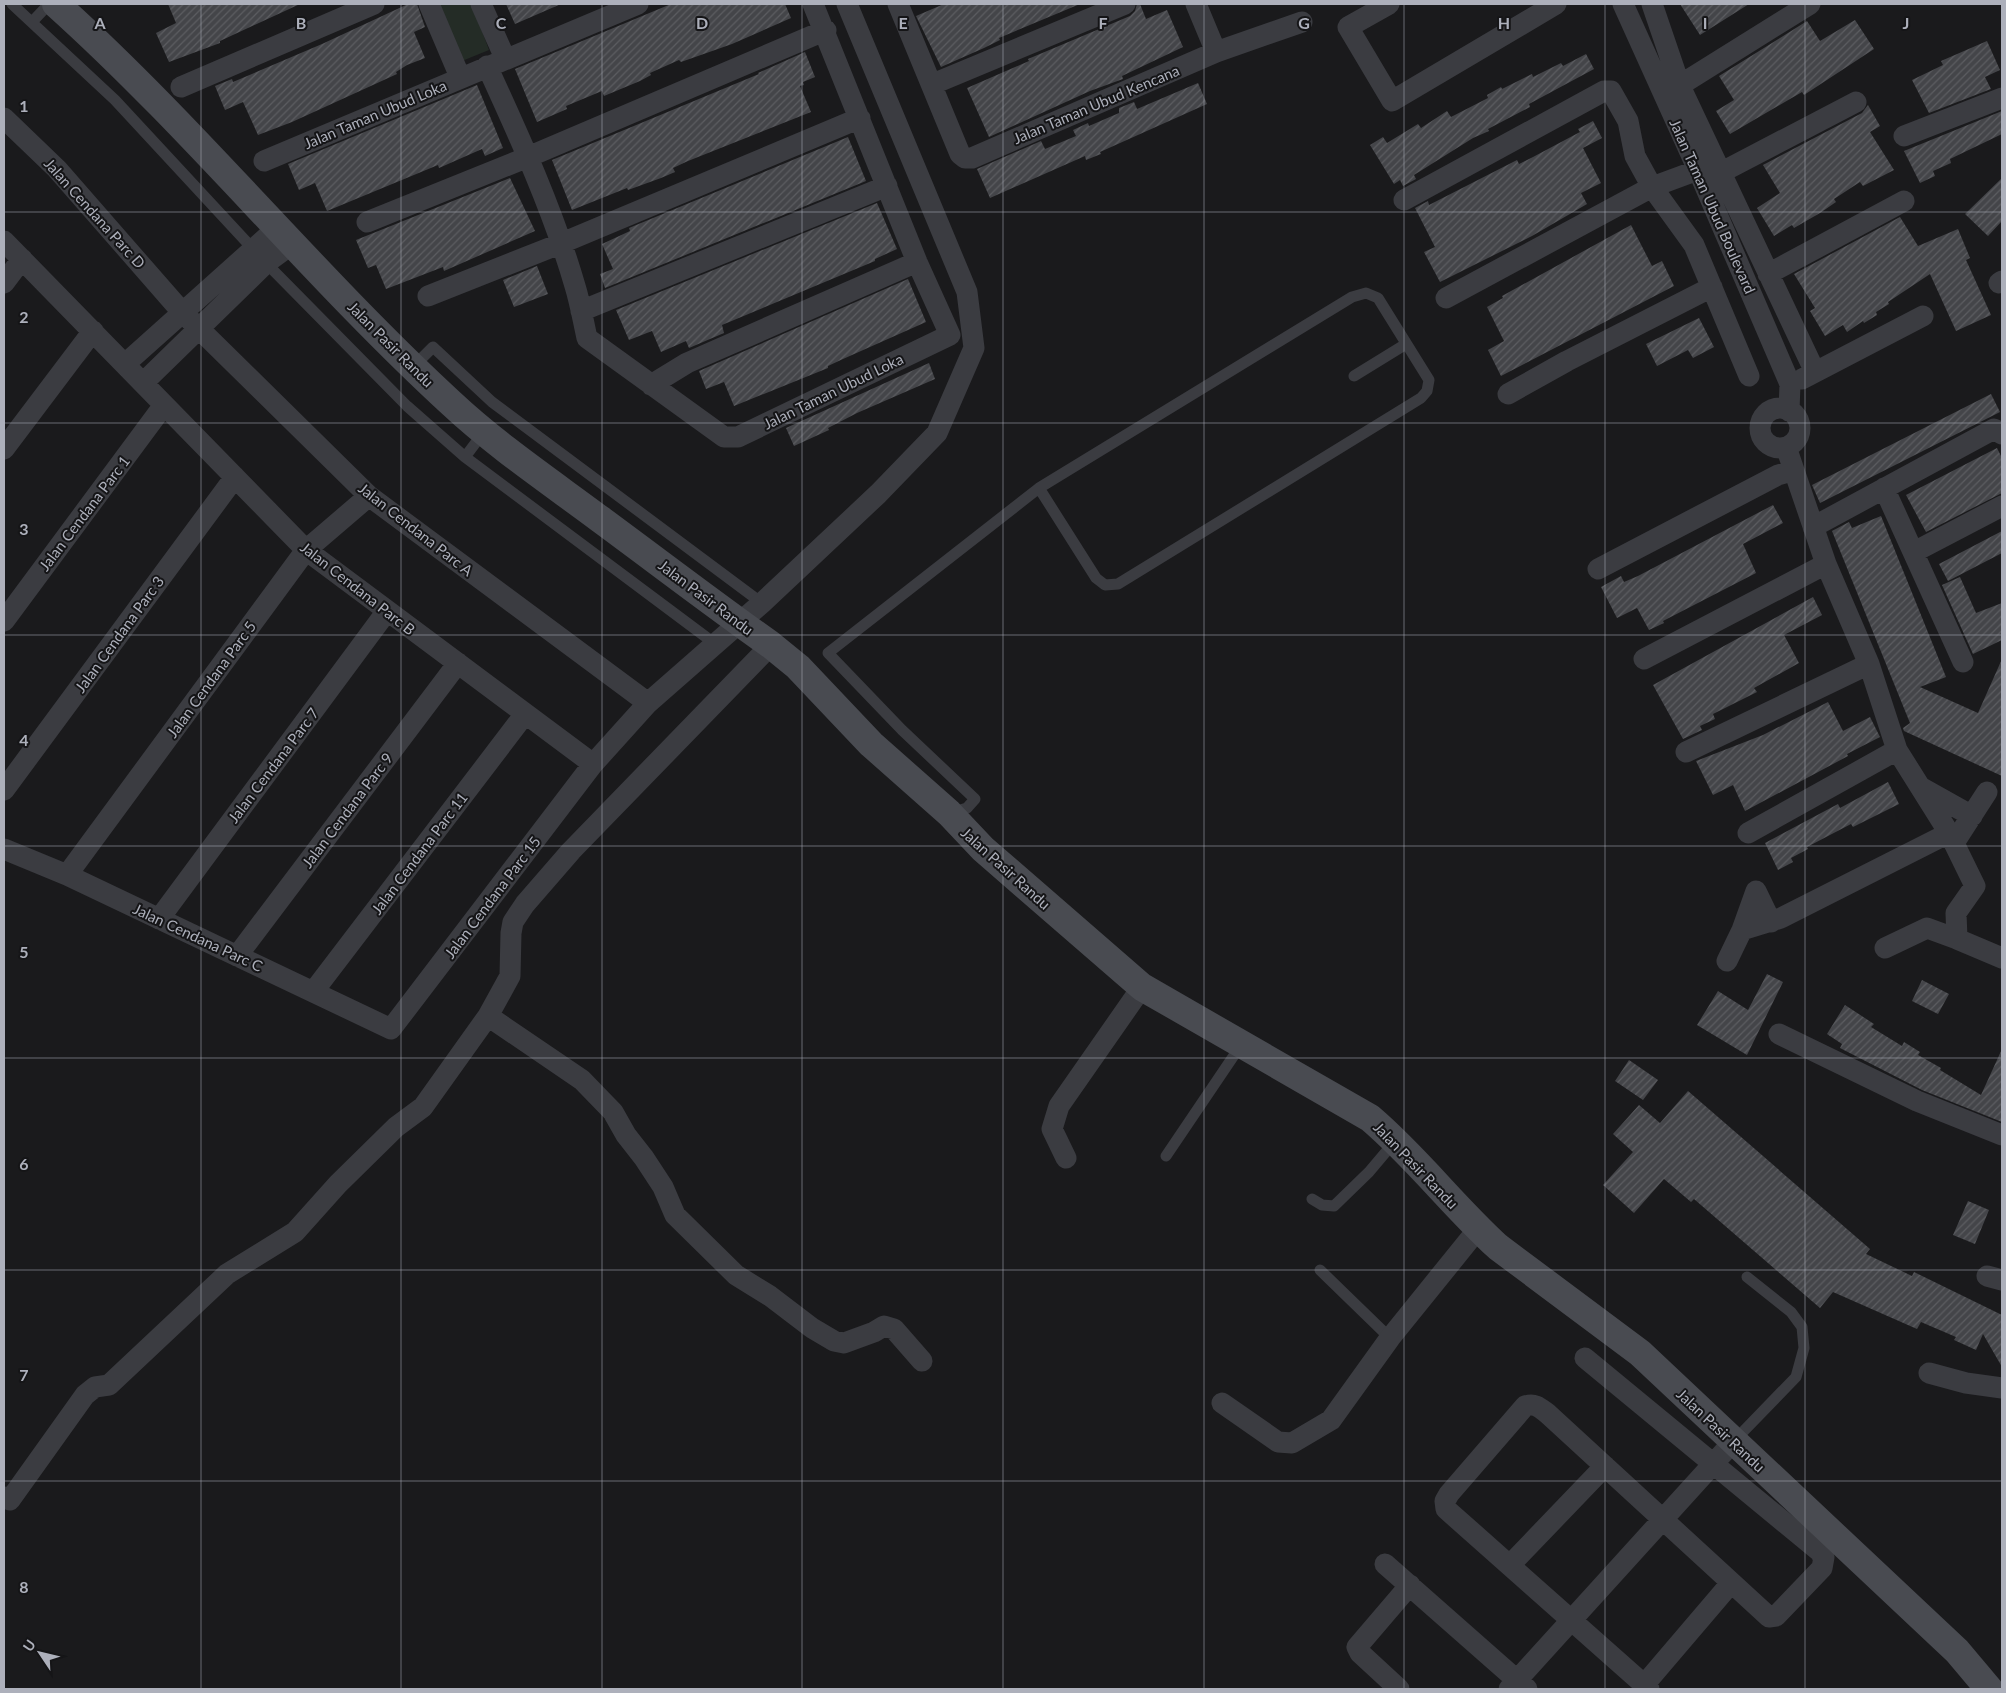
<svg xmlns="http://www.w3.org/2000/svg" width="2006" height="1693" font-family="Lato,sans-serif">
  <defs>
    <pattern id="building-hatch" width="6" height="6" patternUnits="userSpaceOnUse" patternTransform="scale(1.25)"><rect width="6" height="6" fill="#444549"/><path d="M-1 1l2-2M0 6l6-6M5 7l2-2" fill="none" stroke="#5c5d61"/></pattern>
  </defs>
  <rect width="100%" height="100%" fill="#1a1a1c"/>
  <!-- pitch -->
  <path fill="#242c26" d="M440,4H472L489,50L462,61Z"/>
  <!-- building -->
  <path fill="url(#building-hatch)" d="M168,4H300L220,41V43L169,62L156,33L176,23Z
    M408,4H417L425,27L414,32L425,58L407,65L396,72L397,74L292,122L258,135L243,102L225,110L215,86L232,79L233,82L322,44Z
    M506,4H561L515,24Z
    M671,4H785L791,18L732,44L681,62L679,60L650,73L651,75L640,81L604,96L602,91L566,106L567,109L537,122L515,69Z
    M944,4H1080L999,38L1000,40L984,48L941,67L916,16Z
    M1137,4H1140L1146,19L1167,10L1183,47L1122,76L1123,79L1090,91L989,137L967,88L1029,61L1028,59L1130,16L1135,11Z
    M1680,4H1749L1700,35Z
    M1855,20L1874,49L1804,95L1802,92L1730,134L1716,111L1734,100L1719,76L1807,21L1820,41Z
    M1987,41L2000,70L1985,77L1991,89L1929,113L1912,80L1943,65L1941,61Z
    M805,52L815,77L803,82L804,85L800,86L811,112L688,161L673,168L675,172L661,178L628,190L627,188L572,210L552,160L759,74L758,73Z
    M1586,54L1594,69L1529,104L1530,107L1488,129L1489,131L1473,138L1414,175L1416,179L1403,186L1400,180L1394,184L1370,145L1383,137L1387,143L1418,124L1421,128L1447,111L1451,117L1488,98L1487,95L1501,87L1502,89L1532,74L1533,77L1561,63L1563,66Z
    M1198,83L1207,104L1100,152L1101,154L1086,160L1085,156L990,198L977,169L1041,141L1045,149L1076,136L1073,130L1088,123L1089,126L1119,113V108L1134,102L1137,109Z
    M477,85L503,148L485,156L482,149L439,168L438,165L327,211L315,183L299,190L288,164Z
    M1868,105L1880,126L1870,132L1894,170L1863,186L1860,182L1834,199L1836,202L1820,213L1794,228L1792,225L1774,236L1757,208L1780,193L1763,165L1862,113Z
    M2002,111V134L1950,159L1951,163L1933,171L1935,176L1920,183L1904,151Z
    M1593,121L1602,138L1583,148L1601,183L1581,193L1587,204L1532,236L1440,282L1424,252L1435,247L1415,208L1428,201L1429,205L1517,160L1519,164L1533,157L1580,132L1578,129Z
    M848,137L866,181L605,288L600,274L613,269L602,244L630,231L629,228Z
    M510,178L535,231L444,271L443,267L386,289L376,265L368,268L356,240Z
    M2002,178V221L1988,236L1965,214Z
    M877,203L897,249L875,259V261L722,325L724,333L689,348L686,341L661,352L652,331L629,340L616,310Z
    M1900,217L1918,246L1958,229L1970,258L1966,260L1991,315L1956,331L1930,274L1888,302L1889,304L1876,312L1877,315L1864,323L1863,321L1847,332L1843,325L1825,336L1810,311L1815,308L1794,274Z
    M1631,225L1652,266L1662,261L1674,286L1501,376L1488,350L1504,341L1487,307L1503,298L1502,296Z
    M537,266L548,294L514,307L503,280Z
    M908,279L926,322L843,359L828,366V368L734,406L724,382L706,389L699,371Z
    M1699,318L1714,347L1693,358L1688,350L1657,366L1646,344Z
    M929,363L935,379L857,413L828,428L829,430L794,446L786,428Z
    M1991,394L2000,412L1820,503L1812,485Z
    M1997,448L2002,458V493L1926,532L1906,495Z
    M1773,505L1783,523L1743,544L1756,573L1663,621L1664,623L1649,630L1637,608L1617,618L1601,587L1621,576L1624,582L1638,576Z
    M1881,516L1946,677L1920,687L1978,713L2002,659V776L1904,731L1903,728L1910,723L1832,531L1849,522L1852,528Z
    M2002,531V553L1948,581L1939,564Z
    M1960,577L1976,613L2002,603V640L1973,654L1942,585Z
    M1813,597L1822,615L1784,635L1799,663L1754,688L1757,692L1713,714L1715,719L1700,726L1702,730L1683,739L1653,685Z
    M1828,702L1843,731L1870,717L1880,737L1847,754L1848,756L1745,811L1733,785L1713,795L1696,761L1763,735Z
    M1888,782L1899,804L1853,827L1851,824L1807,847L1808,849L1791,858L1793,862L1778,870L1765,843L1838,804L1840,808Z
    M1767,974L1783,982L1747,1055L1697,1025L1718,991L1748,1010Z
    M1922,980L1949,994L1938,1014L1912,1001Z
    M1845,1005L1874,1024L1871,1027L1902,1046L1904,1042L1920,1052L1918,1055L1941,1068L1940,1070L1981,1095L2002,1049V1122L1922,1090L1840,1048L1842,1044L1827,1034Z
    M1629,1060L1658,1080L1643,1100L1615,1081Z
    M1688,1091L1870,1249L1866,1254L1912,1276L1914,1272L2002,1315V1367L1983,1334L1976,1350L1954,1340L1956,1337L1921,1322L1917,1329L1833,1292L1820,1308L1694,1199L1691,1202L1664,1179L1634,1213L1603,1185L1633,1152L1613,1134L1639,1105L1660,1123Z
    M1968,1201L1989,1210L1975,1244L1953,1235Z"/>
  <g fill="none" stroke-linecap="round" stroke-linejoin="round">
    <!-- lane -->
    <path stroke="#3b3c41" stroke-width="11" d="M12,4L115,100L266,263L407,406L465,457L714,643
      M32,22L49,4
      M413,367L433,347L492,402L762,603
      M1354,376L1406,344
      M465,457L483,433
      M950,813L967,808L975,799L902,730L828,653L1039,488L1352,297L1366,293L1378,298L1429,380L1427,391L1421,398L1118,584L1105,585L1096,578L1039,488
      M1166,1156L1241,1045
      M1312,1199L1322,1205L1334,1206L1369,1172L1396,1140
      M1320,1270L1390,1338
      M1734,1441L1796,1377L1804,1348L1802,1327L1791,1312L1747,1277"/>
    <!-- street -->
    <path stroke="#3b3c41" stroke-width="21" d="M429,4L460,77
      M481,4L505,58
      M898,4L960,154L965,158H972L1216,52L1302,22
      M1196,4L1216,52
      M1389,4L1348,27L1392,101L1556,4
      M1623,4L1698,170L1790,384L1789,411
      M1652,4L1680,86L1815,372
      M487,66C520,138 553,210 575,286C580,302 583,320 587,338L724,437H738L950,335L917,262L813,4
      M933,84L1125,4
      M181,87L374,4
      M1669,92L1810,4
      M4,118L57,169L182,312L369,496L648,703
      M1904,136L2002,98
      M264,161L638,4
      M1720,173L1856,102
      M1404,200L1604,91H1611L1628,121L1635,156L1652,187L1694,245L1749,376
      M367,222L528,157L826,30
      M4,241L306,550L593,764
      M1768,274L1904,201
      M4,283L22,259
      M1999,283L2002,281
      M428,296L562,243L860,118
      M1446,298L1652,187L1698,170
      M581,311L887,186
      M125,364L277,228
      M1802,379L1923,316
      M143,383L266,263L292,244
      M651,385L687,363L917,262
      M1508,394L1567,361L1712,287
      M1760 428a20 20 0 1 1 40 0a20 20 0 1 1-40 0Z
      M1786,447L1826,564L1869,664L1897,750L1949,833L1975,886L1956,913L1957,939L2002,958
      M4,449L93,331
      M1884,488L1963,662
      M1813,527L1994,429L2002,434
      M1914,552L2002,506
      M1598,569L1778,475L1792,471
      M4,621L164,405
      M1644,659L1826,564
      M1686,752L1869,664
      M1922,788L1972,816
      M4,790L235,477
      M1748,833L1897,750
      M1954,843L1987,792
      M4,849L67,875L391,1029L593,764L648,703L762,603L878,494L937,433L974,348L967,292L847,4
      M67,875L306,550L369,496
      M159,919L387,611
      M1771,922L1756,891L1742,930L1781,918L1949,833
      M1885,948L1927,928L1957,939
      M237,956L458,663
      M1727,961L1742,930
      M313,992L525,714
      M488,1016L582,1080L613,1112L626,1135L644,1158L663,1187L675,1215L736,1275L770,1296L812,1328L834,1341L844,1343L874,1332L884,1326L894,1329L922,1361
      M1779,1034L1917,1101L2002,1135
      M1066,1158L1052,1129L1059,1106L1142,987
      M1987,1276L2002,1280
      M1585,1358L1819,1551L1824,1557L1822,1568L1776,1616L1769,1617L1548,1414C1540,1408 1536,1403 1525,1406L1449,1494L1445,1501L1446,1509L1649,1689
      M1929,1373L1966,1383L2002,1388
      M1222,1403L1278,1442L1292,1443L1331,1420L1390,1338L1478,1229
      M4,1497L10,1500L85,1395L95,1387L109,1385L227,1274L295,1232L338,1184L396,1127L423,1107L488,1016L510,976L511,933L513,922L525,904L571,851L771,645
      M1385,1564L1527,1689
      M1510,1565L1605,1466
      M1644,1685L1731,1583
      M1399,1689L1360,1653L1357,1647L1410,1585
      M1509,1689L1733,1442"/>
    <!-- secondary -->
    <path stroke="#494b51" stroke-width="28" d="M56,4C195,129 313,276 451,403C497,446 549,481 600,519C657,561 713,604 771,645L798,667L871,744L949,813L983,849L1142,987L1370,1118C1416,1157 1453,1206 1498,1247L1640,1353L1957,1651L1989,1689"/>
  </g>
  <!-- grid -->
  <path fill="none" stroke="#adb0bb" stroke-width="1" stroke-opacity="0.55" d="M201,4V1689M401,4V1689M602,4V1689M802,4V1689M1003,4V1689M1204,4V1689M1404,4V1689M1605,4V1689M1805,4V1689M4,212H2002M4,423H2002M4,635H2002M4,846H2002M4,1058H2002M4,1270H2002M4,1481H2002"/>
  <g text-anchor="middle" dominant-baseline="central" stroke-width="4" stroke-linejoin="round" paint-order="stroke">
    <!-- street labels -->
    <g font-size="15" fill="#adb0bb" stroke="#151517">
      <text transform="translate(1096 104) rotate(-23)">Jalan Taman Ubud Kencana</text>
      <text transform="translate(375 114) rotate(-23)">Jalan Taman Ubud Loka</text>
      <text transform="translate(1713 206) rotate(66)">Jalan Taman Ubud Boulevard</text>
      <text transform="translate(95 213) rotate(48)">Jalan Cendana Parc D</text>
      <text transform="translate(391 344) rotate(45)">Jalan Pasir Randu</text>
      <text transform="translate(833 391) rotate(-26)">Jalan Taman Ubud Loka</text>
      <text transform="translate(84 513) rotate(-53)">Jalan Cendana Parc 1</text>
      <text transform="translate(416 529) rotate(38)">Jalan Cendana Parc A</text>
      <text transform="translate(358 588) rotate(38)">Jalan Cendana Parc B</text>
      <text transform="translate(706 597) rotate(37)">Jalan Pasir Randu</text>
      <text transform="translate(119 634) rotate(-54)">Jalan Cendana Parc 3</text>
      <text transform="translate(211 679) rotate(-54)">Jalan Cendana Parc 5</text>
      <text transform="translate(273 765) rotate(-53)">Jalan Cendana Parc 7</text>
      <text transform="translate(347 810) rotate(-53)">Jalan Cendana Parc 9</text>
      <text transform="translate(419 853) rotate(-53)">Jalan Cendana Parc 11</text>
      <text transform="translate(1006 868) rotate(42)">Jalan Pasir Randu</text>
      <text transform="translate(492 897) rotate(-53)">Jalan Cendana Parc 15</text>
      <text transform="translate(198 937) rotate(25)">Jalan Cendana Parc C</text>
      <text transform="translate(1416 1165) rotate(46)">Jalan Pasir Randu</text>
      <text transform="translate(1721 1430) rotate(43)">Jalan Pasir Randu</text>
    </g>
  </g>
  <g font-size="16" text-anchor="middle" font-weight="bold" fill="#adb0bb" stroke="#151517" stroke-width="4" stroke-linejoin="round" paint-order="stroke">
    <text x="100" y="29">A</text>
    <text x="301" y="29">B</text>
    <text x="501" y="29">C</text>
    <text x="702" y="29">D</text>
    <text x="903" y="29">E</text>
    <text x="1103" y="29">F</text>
    <text x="1304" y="29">G</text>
    <text x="1504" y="29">H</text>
    <text x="1705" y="29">I</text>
    <text x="1906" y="29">J</text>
    <text x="24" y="112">1</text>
    <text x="24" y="323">2</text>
    <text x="24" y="535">3</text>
    <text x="24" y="746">4</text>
    <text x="24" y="958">5</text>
    <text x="24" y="1170">6</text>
    <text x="24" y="1381">7</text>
    <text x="24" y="1593">8</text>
  </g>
  <!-- border -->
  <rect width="2006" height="1693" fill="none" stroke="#adb0bb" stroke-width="10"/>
  <!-- north arrow -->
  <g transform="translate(40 1653) rotate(305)" stroke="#151517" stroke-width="4" paint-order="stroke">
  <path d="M0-4L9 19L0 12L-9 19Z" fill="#adb0bb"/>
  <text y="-8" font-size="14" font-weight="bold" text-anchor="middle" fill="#adb0bb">U</text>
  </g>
</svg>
